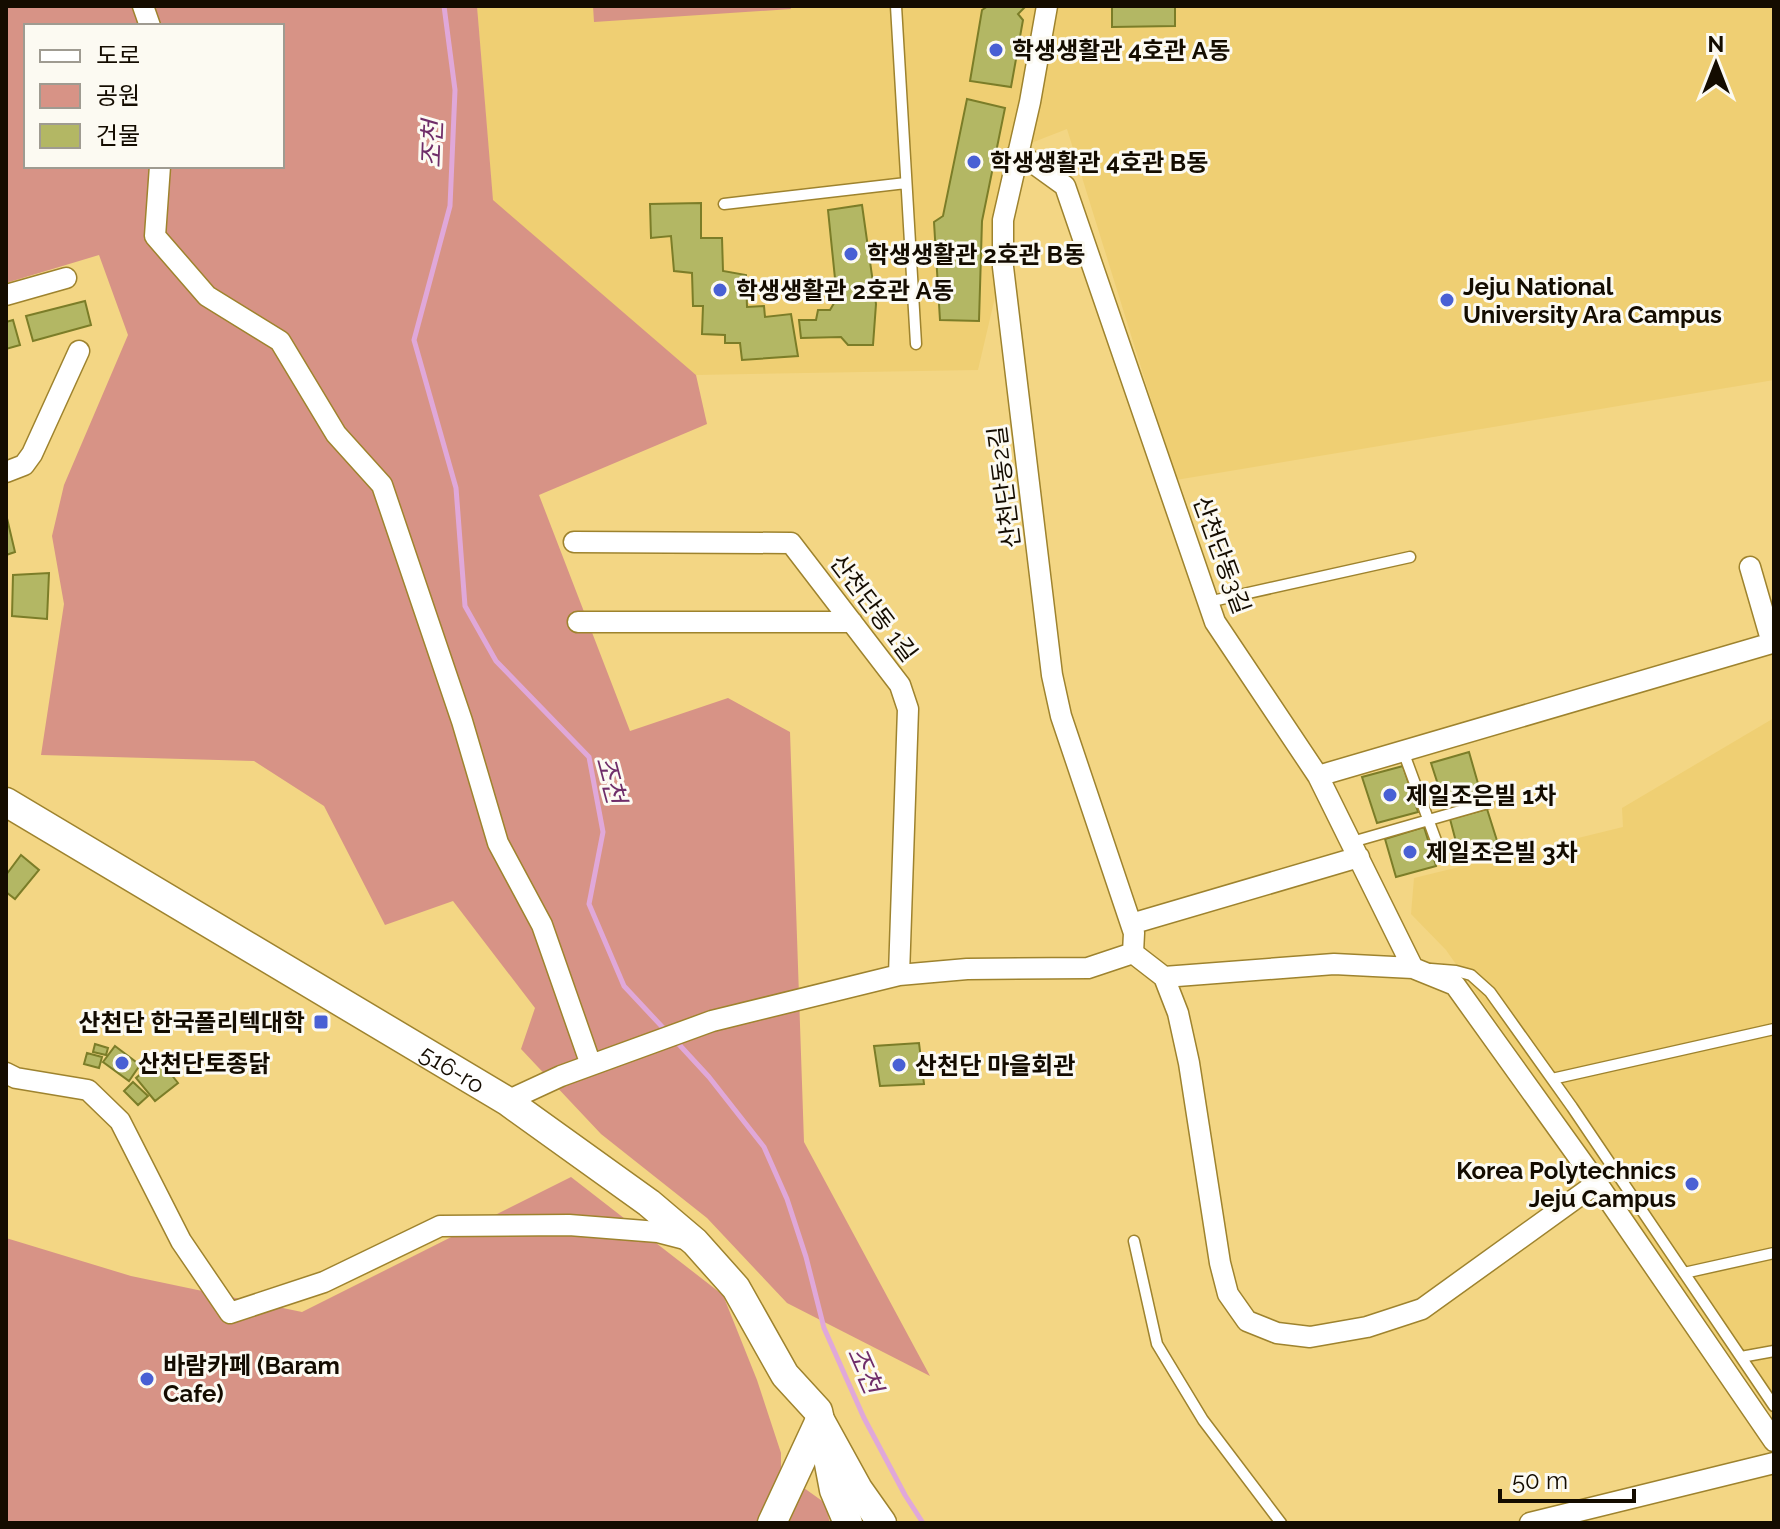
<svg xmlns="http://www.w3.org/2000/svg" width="1780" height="1529" font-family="Raleway,'Noto Sans KR',sans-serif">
  <rect width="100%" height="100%" fill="#f3d684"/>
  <!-- built -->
  <path fill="#efcf73" d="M477,6H1774V380L1176,480L1067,129L1031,143L978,370L696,375L495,230Z
    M1774,718V1418L1446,950L1411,914L1414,878L1623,827L1622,808Z"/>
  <!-- green -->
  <path fill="#d79386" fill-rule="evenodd" d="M6,6H477L493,200L696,375L707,424L539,495L630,731L728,698L790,732L804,1142L930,1376L787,1303L707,1218L601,1134L521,1049L535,1008L453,901L385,925L324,806L254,761L41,755L64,604L52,536L64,485L128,335L99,255L6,283ZM26,26H282V166H26Z
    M593,6H790L791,9L594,22Z
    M571,1177L723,1295L757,1380L781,1453V1469L761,1523H6V1238L131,1276L302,1312Z
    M804,1488L825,1503L830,1523H789Z"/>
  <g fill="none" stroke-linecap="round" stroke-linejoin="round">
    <!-- stream -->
    <path stroke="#e0a8d9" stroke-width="5" d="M444,6L455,90L450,206L414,340L456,488L465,606L496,661L589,757L603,832L589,904L624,986L667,1032
      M674,1039L709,1077L764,1147L787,1199L806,1257L824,1328L864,1418L905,1495L923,1523"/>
  </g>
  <!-- building -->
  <path fill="#b3b764" stroke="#7b7d28" stroke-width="2" d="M988,6H1026L1018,14L1023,20L1011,87L970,81L982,10Z
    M1112,6H1175V26L1112,27Z
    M967,99L1005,108L982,221L979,321L940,320L934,222L943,216Z
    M701,203V238H722L723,271L746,275L747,307L764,306L765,317L791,314L798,356L742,360L740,343H725V335L702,334L703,306H693L692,273L674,271L671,236L651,238L650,204Z
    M862,205L876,304L873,345H848L841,337L801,338L799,320H816L818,310H830L837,298L828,210Z
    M85,301L91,325L33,341L26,316Z
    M13,320L20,345L6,349V322Z
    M6,514L15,552L6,555Z
    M49,573L47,619L12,616L13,575Z
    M1469,752L1481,794L1444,803L1431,763Z
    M1403,766L1418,812L1377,823L1362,777Z
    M1487,809L1499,847L1460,857L1450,819Z
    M1424,827L1436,866L1396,877L1385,839Z
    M21,855L39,870L15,899L6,892V875Z
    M919,1043L924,1084L880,1086L874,1046Z
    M95,1044L108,1048L106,1055L93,1052Z
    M115,1046L140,1065L129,1081L103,1062Z
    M87,1053L102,1057L99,1068L84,1064Z
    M159,1059L178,1083L155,1101L136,1078Z
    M133,1082L148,1096L138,1105L124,1091Z"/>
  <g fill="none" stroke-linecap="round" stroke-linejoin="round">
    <!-- service casing -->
    <g stroke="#9e832e" stroke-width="13">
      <path id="service" d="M896,6L916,344
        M724,204L906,183
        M1208,602L1410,557
        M1403,751L1442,857
        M1352,842L1488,803
        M1431,969L1456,971L1471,975L1490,992L1572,1107L1774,1406
        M1552,1079L1774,1029
        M1134,1241L1157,1344L1203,1420L1281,1523
        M1684,1273L1774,1253
        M1741,1357L1774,1351"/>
    </g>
    <!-- minor casing -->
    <g stroke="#9e832e" stroke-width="23">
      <path id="minor" d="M143,6L150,26
        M1047,6L1030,102L1003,220V267L1052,675L1061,716L1134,933L1133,953
        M1018,152L1065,186L1215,622L1318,776L1413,968
        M160,166L155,236L207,296L280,341L336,434L382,485L462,721L498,843L542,925L591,1065
        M6,295L66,278
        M6,472L24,465L32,454L79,351
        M574,542L791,543L900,685L908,709L899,975
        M578,622H852
        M1318,776L1772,643L1750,567
        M1131,924L1359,857
        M1133,953L1164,977L1178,1013L1189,1063L1220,1263L1228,1294L1247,1321L1277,1333L1310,1337L1367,1327L1422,1309L1597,1183
        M1164,977L1334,964L1413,968L1455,985L1597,1183L1774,1441
        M6,1073L16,1078L88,1090L120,1121L181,1241L230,1313L324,1282L440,1226L569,1225L658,1232L689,1240
        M507,1101L561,1076L712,1021L899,975L967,969L1088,968L1133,953
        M1530,1523L1774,1463"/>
    </g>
    <!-- secondary casing -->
    <g stroke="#9e832e" stroke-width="31">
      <g id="secondary">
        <path id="s1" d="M6,802L507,1101L649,1203L695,1242L736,1288L785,1375L818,1411L820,1420L858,1489L882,1523"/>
        <path d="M826,1448L834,1490L848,1523"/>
        <path d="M772,1523L820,1420"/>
      </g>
    </g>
    <!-- service -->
    <use href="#service" stroke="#fff" stroke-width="10"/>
    <!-- minor -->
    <use href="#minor" stroke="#fff" stroke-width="20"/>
    <!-- secondary -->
    <use href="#secondary" stroke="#fff" stroke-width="28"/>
  </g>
  <!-- markers -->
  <g fill="#4960d4" stroke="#fcfaf2" stroke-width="3">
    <circle cx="996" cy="50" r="8"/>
    <circle cx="974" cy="162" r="8"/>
    <circle cx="851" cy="254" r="8"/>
    <circle cx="720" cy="290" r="8"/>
    <circle cx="1447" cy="300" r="8"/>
    <circle cx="1390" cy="795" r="8"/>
    <circle cx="1410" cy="852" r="8"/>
    <rect x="313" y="1014" width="16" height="16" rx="4"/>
    <circle cx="122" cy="1063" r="8"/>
    <circle cx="899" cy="1065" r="8"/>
    <circle cx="1692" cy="1184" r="8"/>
    <circle cx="147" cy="1379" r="8"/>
  </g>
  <g text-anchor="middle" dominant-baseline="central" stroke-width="6" stroke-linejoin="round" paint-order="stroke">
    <!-- poi labels -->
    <g font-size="24" font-weight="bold" fill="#140c00" stroke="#fcfaf2" text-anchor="start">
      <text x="1012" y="50">학생생활관 4호관 A동</text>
      <text x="990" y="162">학생생활관 4호관 B동</text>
      <text x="867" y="254">학생생활관 2호관 B동</text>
      <text x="1463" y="286">Jeju National<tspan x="1463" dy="28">University Ara Campus</tspan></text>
      <text x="736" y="290">학생생활관 2호관 A동</text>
      <text x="1406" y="795">제일조은빌 1차</text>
      <text x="1426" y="852">제일조은빌 3차</text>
      <text x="305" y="1022" text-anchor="end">산천단 한국폴리텍대학</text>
      <text x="138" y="1063">산천단토종닭</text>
      <text x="915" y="1065">산천단 마을회관</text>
      <text x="1676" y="1170" text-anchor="end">Korea Polytechnics<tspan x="1676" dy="28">Jeju Campus</tspan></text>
      <text x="163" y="1365">바람카페 (Baram<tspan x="163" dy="28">Cafe)</tspan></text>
    </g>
    <!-- street labels -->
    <g font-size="24" fill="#140c00" stroke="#fcfaf2">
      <text transform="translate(1004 487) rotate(-97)">산천단동2길</text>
      <text transform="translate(1222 555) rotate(70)">산천단동3길</text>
      <text transform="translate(874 608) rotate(53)">산천단동 1길</text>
      <text stroke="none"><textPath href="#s1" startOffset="520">516-ro</textPath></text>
    </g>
    <!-- water labels -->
    <g font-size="26" font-style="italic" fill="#6f2d69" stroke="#fcfaf2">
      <text transform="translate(432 144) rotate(-88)">조천</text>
      <text transform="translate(611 780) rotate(75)">조천</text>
      <text transform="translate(865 1370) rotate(66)">조천</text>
    </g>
  </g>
  <!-- border -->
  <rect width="1780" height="1529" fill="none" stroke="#140c00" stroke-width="16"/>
  <!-- legend -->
  <rect x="24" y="24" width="260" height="144" fill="#fcfaf2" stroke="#9f9b91" stroke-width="2"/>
  <rect x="40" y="50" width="40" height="12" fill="#ffffff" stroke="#9f9b91" stroke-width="2"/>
  <text x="96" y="64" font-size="24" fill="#140c00">도로</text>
  <rect x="40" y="84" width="40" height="24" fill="#d79386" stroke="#9f9b91" stroke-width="2"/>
  <text x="96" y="104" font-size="24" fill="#140c00">공원</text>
  <rect x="40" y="124" width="40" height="24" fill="#b3b764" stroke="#9f9b91" stroke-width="2"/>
  <text x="96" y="144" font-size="24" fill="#140c00">건물</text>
  <!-- north arrow -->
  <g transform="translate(1716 64)" stroke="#fcfaf2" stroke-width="6" paint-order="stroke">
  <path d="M0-6L14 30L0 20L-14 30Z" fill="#140c00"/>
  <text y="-12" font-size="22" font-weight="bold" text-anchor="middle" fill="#140c00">N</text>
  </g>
  <!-- scale -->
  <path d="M1500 1489v12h134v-12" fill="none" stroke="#140c00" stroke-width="4"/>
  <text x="1512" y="1489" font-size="24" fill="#140c00" stroke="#fcfaf2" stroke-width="6" paint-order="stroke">50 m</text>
</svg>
